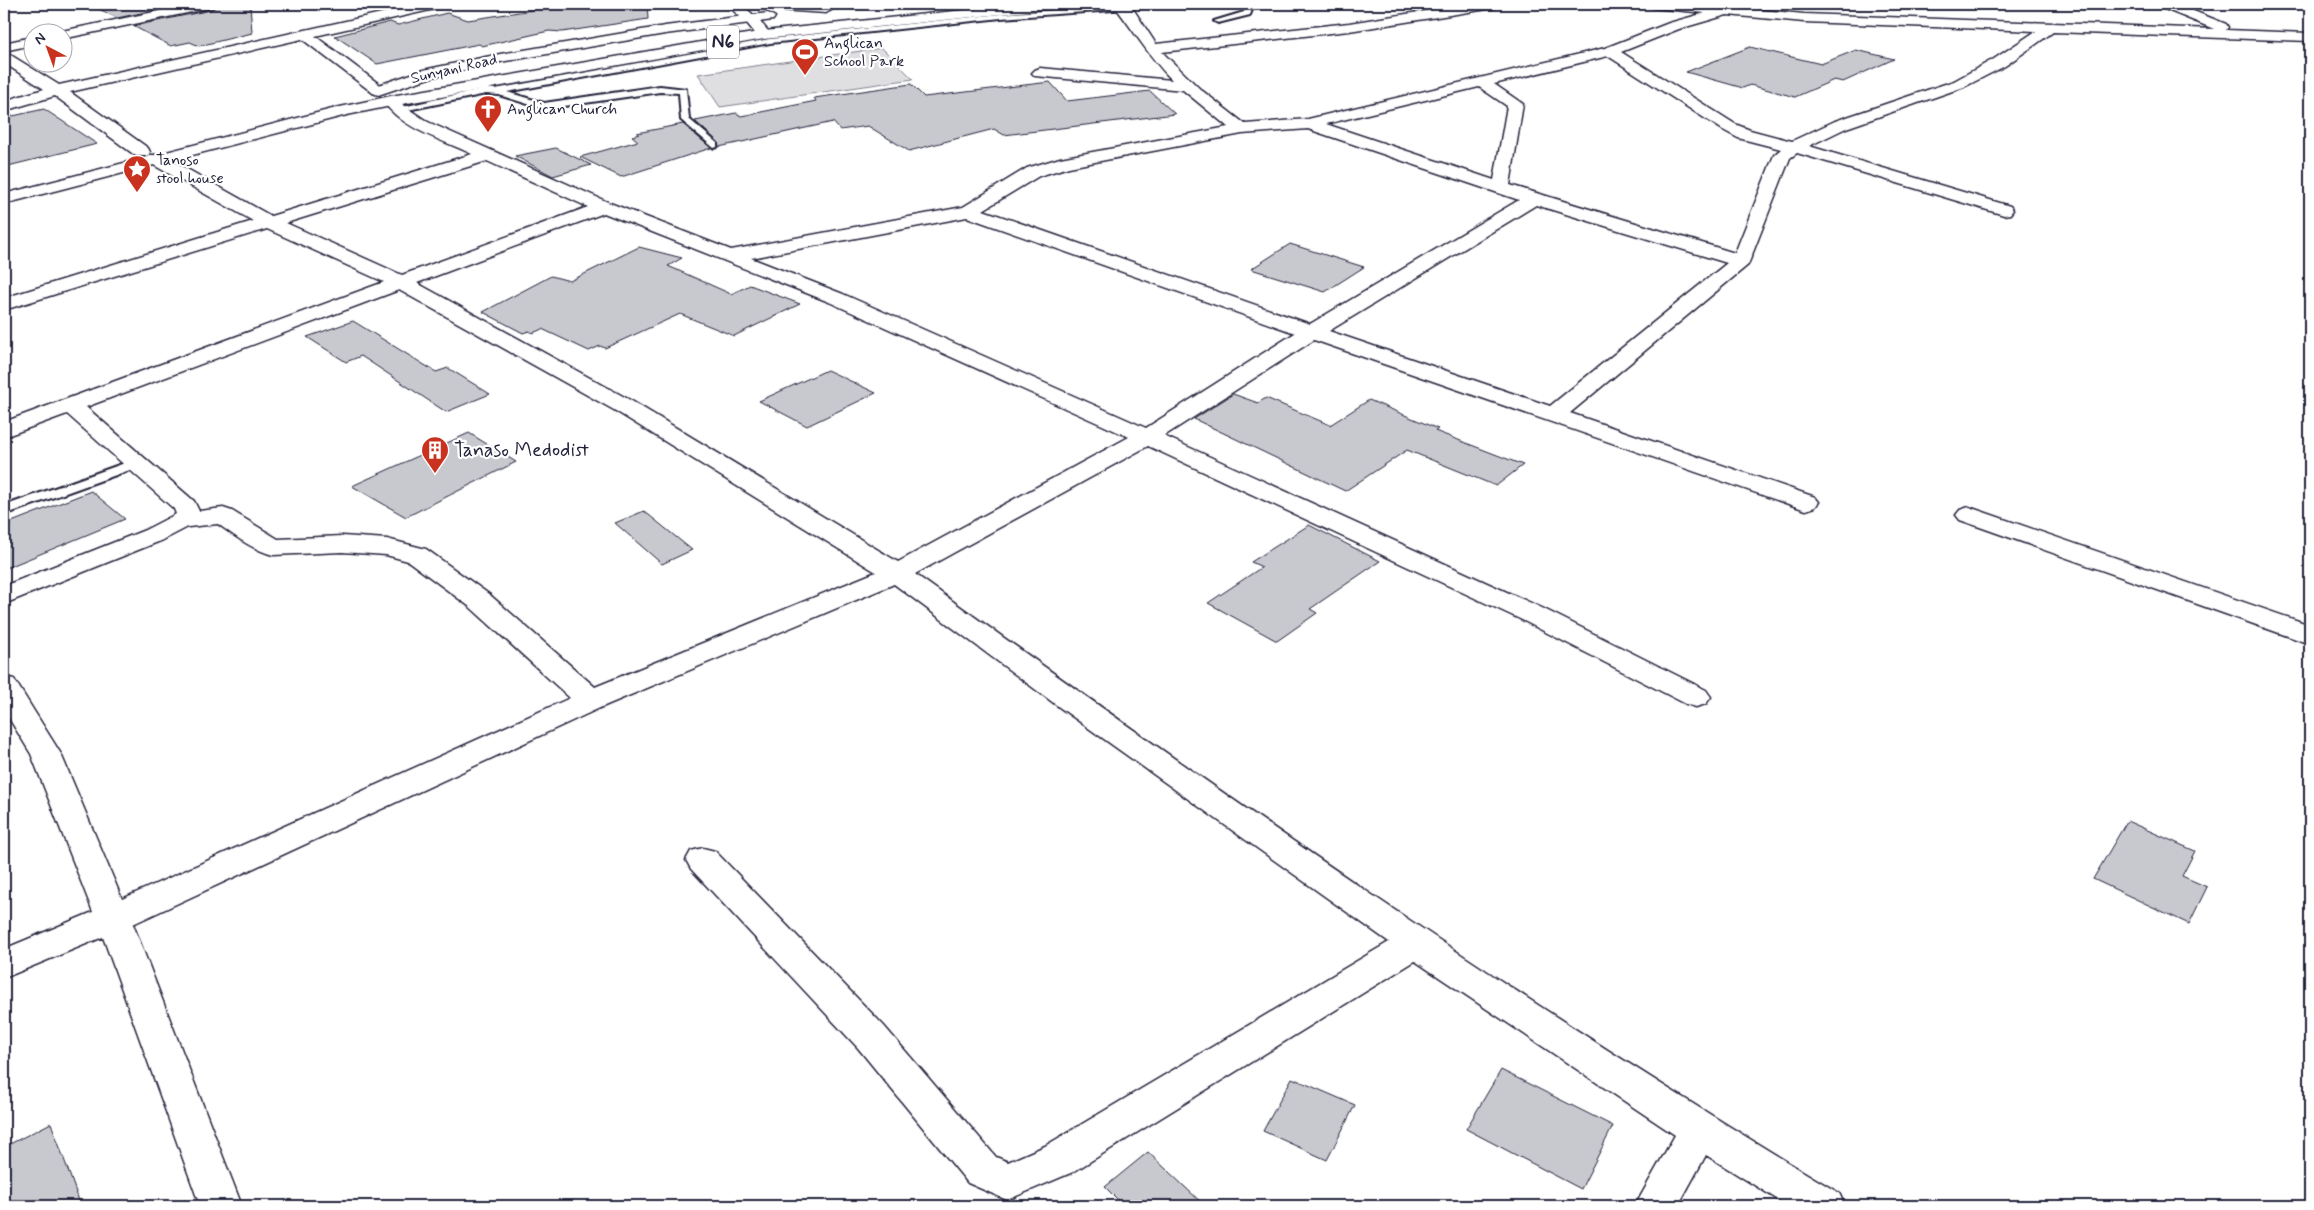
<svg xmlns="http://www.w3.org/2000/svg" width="2314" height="1210" font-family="Mynerve,sans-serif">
  <rect width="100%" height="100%" fill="#fff"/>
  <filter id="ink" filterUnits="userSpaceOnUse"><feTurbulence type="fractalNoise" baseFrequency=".02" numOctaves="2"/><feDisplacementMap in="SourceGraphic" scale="10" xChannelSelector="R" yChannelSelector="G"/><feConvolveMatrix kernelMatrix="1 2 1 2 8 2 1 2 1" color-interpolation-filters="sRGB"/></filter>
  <g filter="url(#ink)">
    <!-- green -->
    <path fill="#dfdfe2" stroke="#80808e" d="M882,48L913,79L720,107L698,74Z"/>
    <!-- building -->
    <path fill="#c8c8cf" stroke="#22223b" d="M89,4H185L117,18Z
      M220,4H250L252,33L199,46L190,42L171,46L133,26L211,10Z
      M570,4H647L648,19L562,32L549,31L482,46L479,44L377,64L335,36L390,22L398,25L447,13L468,20Z
      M1750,47L1821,64L1856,50L1894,59L1843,82L1834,80L1795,97L1750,85L1743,88L1686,72Z
      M1050,82L1067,101L1150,91L1175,114L1004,135L994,129L909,151L868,126L840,130L833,122L719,147L718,142L695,121L736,113L741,116L816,101L814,98L911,84L924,97Z
      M44,109L97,144L4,167V118Z
      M683,124L711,148L621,177L580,157L638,141L632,136L639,134L637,133Z
      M556,148L591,165L553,176L515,156Z
      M1290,244L1364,267L1325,292L1251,269Z
      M639,247L682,258L668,266L731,294L750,285L800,304L734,336L680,314L605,348L600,346L589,351L542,329L533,333L529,331L523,333L483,312L551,276L570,281Z
      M353,321L436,372L448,368L490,394L446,412L361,356L346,362L307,337Z
      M827,370L876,393L807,426L759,401Z
      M1233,394L1258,403L1266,398L1330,425L1369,400L1438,429L1435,431L1523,465L1496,486L1407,450L1345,491L1194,419Z
      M469,433L516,462L406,517L352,486Z
      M91,491L125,519L4,569V525Z
      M644,511L692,550L662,564L615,523Z
      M1309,525L1380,561L1310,609L1317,613L1277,641L1208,603L1262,567L1251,562Z
      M2127,821L2195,851L2182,876L2207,887L2189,924L2093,879Z
      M1501,1070L1613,1126L1581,1189L1466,1129Z
      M1292,1078L1355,1105L1327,1160L1263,1131Z
      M51,1123L81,1206H4V1147Z
      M1148,1152L1205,1206H1124L1105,1187Z"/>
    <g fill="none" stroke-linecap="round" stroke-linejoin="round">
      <!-- lane casing -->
      <g stroke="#22223b" stroke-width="4">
        <path id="lane" d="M1246,4H1254L1250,15L1218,23L1214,21L1244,12Z
          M1125,5L1129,7L1128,9L1001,18L770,43L507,92L544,103L660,86L686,89L689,119L717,143V147L714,148L681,120L679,93L660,92L544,109L499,95L486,94L398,112L394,109L486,88L495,89L770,39L1001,14Z
          M136,459L143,463L141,466L4,515V506Z"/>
      </g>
      <!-- street casing -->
      <g stroke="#22223b" stroke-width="3">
        <path id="street" d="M193,4H218L211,8L62,39V32H57Z
          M422,4H446L439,8L315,36L383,87L386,90L383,93H373L302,39L70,92L148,148L150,152L148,156H136L55,96L4,111V101L44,89L4,63V53L9,54L59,85Z
          M1113,4H1130L1156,44L1349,23L1470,4H1501L1494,8L1349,31L1162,52L1200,89L1245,124L1308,119L1605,48L1669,23L1705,13L1653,8L1646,4H1694L1804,14L2214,29L2160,7L2158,4H2176L2226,24L2228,27L2226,30L2310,33V41L2053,32L2005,66L1964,87L1846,128L1809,146L2010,206L2013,210L2010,214L2004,215L1797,153L1790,158L1748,265L1570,413L1815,497L1819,502L1815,507L1806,510L1797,507L1314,340L1164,436L1542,608L1706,690L1711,697L1706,704L1696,707L1686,704L1522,620L1148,446L915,574C1216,791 1520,1003 1839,1193L1845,1206H1788L1706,1155L1678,1206H1635L1675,1135L1415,961L1073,1172L1007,1200L968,1183L858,1048L691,869L686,860L691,851L703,848L715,851L884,1026L996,1157L1008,1162L1045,1146L1389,942L1059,707L894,584L602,707L133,924L242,1206H200L103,937L4,978V949L93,912L31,754L4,710V677L14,679L61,754L122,899L570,698L470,607L408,561L386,555L342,552L273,555C253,550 235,536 218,524L188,527L163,540L4,604V586L145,530L176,514L174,509L67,414L4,437V422L384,282L267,229L4,310V298L253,221L150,163L147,159L150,155H162L271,216L472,154C443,140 402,129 383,101L385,98H397L404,106L428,122L610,203L731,250L963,207L1027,168L1060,158L1228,127L1183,90L1035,76L1032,73L1035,70L1040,68L1172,80C1149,57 1133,29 1113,4ZM1727,15L1804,22L2036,31L1994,59L1954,81L1835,121L1792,141L1750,130L1735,124L1621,52L1679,29ZM1608,56L1723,130L1738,138L1781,149L1774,155L1735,253L1510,185L1523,104L1494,84ZM1479,87L1507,106L1494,180L1326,124ZM1308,129L1519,200L1310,324L983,210L1039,176L1069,167L1242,134ZM487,161L588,207L402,275L286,223ZM1536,205L1727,263L1550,406L1329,331ZM604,213L829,302L1129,437L898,562L630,400L417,283ZM967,217L1295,333L1146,428L843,294L751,258ZM399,290L614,410L876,572L595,687L490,595L426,549L387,539L342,536L278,539L232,511L223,508L199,511L194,501L86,407Z
          M32,37V45L4,51V43Z
          M1969,507L2310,625V644L1960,520L1956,515L1960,510Z"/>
      </g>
      <!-- secondary casing -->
      <g stroke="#22223b" stroke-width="3">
        <path id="secondary" d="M726,4H741C752,13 762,23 771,35L769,38H759L746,22Z"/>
      </g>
      <!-- primary casing -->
      <g stroke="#22223b" stroke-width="3">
        <path id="primary" d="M743,4C758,3 825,0 833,9L826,13L750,8Z
          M1022,4H1065L1058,8L764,39L391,106L347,115L4,204V194L340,107L391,96L764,31Z
          M768,13L775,17L773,20L665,34L500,62L432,77L378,95L373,93L370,90L373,87L423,70L500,54L665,26Z"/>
      </g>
      <!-- path -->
      <path stroke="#22223b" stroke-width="2" stroke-dasharray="2 2" stroke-linecap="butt" d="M4,145L8,148"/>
      <!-- lane -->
      <use href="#lane" fill="#fff" fill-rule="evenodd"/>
      <!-- street -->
      <use href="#street" fill="#fff" fill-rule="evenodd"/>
      <!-- secondary -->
      <use href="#secondary" fill="#fff" fill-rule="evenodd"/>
      <!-- primary -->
      <use href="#primary" fill="#fff" fill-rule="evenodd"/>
    </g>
  </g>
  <!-- icons -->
  <defs>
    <g id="stadium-pin" transform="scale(1.4375)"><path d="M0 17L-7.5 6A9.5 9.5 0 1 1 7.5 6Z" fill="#c8321e" stroke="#fff"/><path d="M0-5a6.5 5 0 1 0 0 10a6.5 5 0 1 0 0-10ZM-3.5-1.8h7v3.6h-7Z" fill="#fff"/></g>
    <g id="church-pin" transform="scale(1.4375)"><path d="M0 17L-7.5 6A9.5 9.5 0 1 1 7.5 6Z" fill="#c8321e" stroke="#fff"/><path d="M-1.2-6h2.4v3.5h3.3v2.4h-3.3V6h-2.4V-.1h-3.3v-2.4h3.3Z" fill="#fff"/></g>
    <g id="sight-pin" transform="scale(1.4375)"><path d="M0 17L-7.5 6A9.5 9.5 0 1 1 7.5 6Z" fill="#c8321e" stroke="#fff"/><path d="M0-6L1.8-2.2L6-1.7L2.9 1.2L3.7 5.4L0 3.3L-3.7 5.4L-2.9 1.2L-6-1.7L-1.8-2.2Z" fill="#fff"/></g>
    <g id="building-pin" transform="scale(1.4375)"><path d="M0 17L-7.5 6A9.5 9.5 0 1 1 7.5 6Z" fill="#c8321e" stroke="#fff"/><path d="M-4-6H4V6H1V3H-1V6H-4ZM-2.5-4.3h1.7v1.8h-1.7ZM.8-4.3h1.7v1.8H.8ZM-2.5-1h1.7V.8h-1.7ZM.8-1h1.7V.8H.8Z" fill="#fff"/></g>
  </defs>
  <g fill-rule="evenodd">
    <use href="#stadium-pin" x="805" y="52"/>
    <use href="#church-pin" x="488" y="109"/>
    <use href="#sight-pin" x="137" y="169"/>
    <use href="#building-pin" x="435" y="450"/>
  </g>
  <g text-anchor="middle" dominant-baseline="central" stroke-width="4.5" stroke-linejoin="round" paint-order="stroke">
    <!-- far-poi labels -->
    <g font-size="16" fill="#22223b" stroke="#fff" text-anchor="start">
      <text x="824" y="43">Anglican<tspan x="824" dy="18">School Park</tspan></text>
      <text x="507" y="109">Anglican Church</text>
      <text x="156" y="160">Tanoso<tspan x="156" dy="18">stool house</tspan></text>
    </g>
    <!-- far-street labels -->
    <g font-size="16" fill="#22223b" stroke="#fff">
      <text transform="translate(454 69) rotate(-13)">Sunyani Road</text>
    </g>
    <!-- shield labels -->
    <rect fill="#fff" stroke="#646476" stroke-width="1" x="707" y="25.5" width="32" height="33" rx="4"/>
    <g font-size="19" font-weight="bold" fill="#22223b">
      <text x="723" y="42">N6</text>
    </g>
    <!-- poi labels -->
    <g font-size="20" fill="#22223b" stroke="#fff" text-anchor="start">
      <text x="454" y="450">Tanaso Medodist</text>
    </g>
  </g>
  <!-- margin -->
  <rect width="2314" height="1210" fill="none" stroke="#fff" stroke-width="20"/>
  <rect x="10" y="10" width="2294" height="1190" fill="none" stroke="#22223b" stroke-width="2" filter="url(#ink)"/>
  <!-- north arrow -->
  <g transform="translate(48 48) rotate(319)"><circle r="24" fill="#ffffff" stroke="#a7a7b1"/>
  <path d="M0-4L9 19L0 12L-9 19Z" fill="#c8321e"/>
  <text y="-8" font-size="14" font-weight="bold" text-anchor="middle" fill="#22223b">N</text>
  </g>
</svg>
